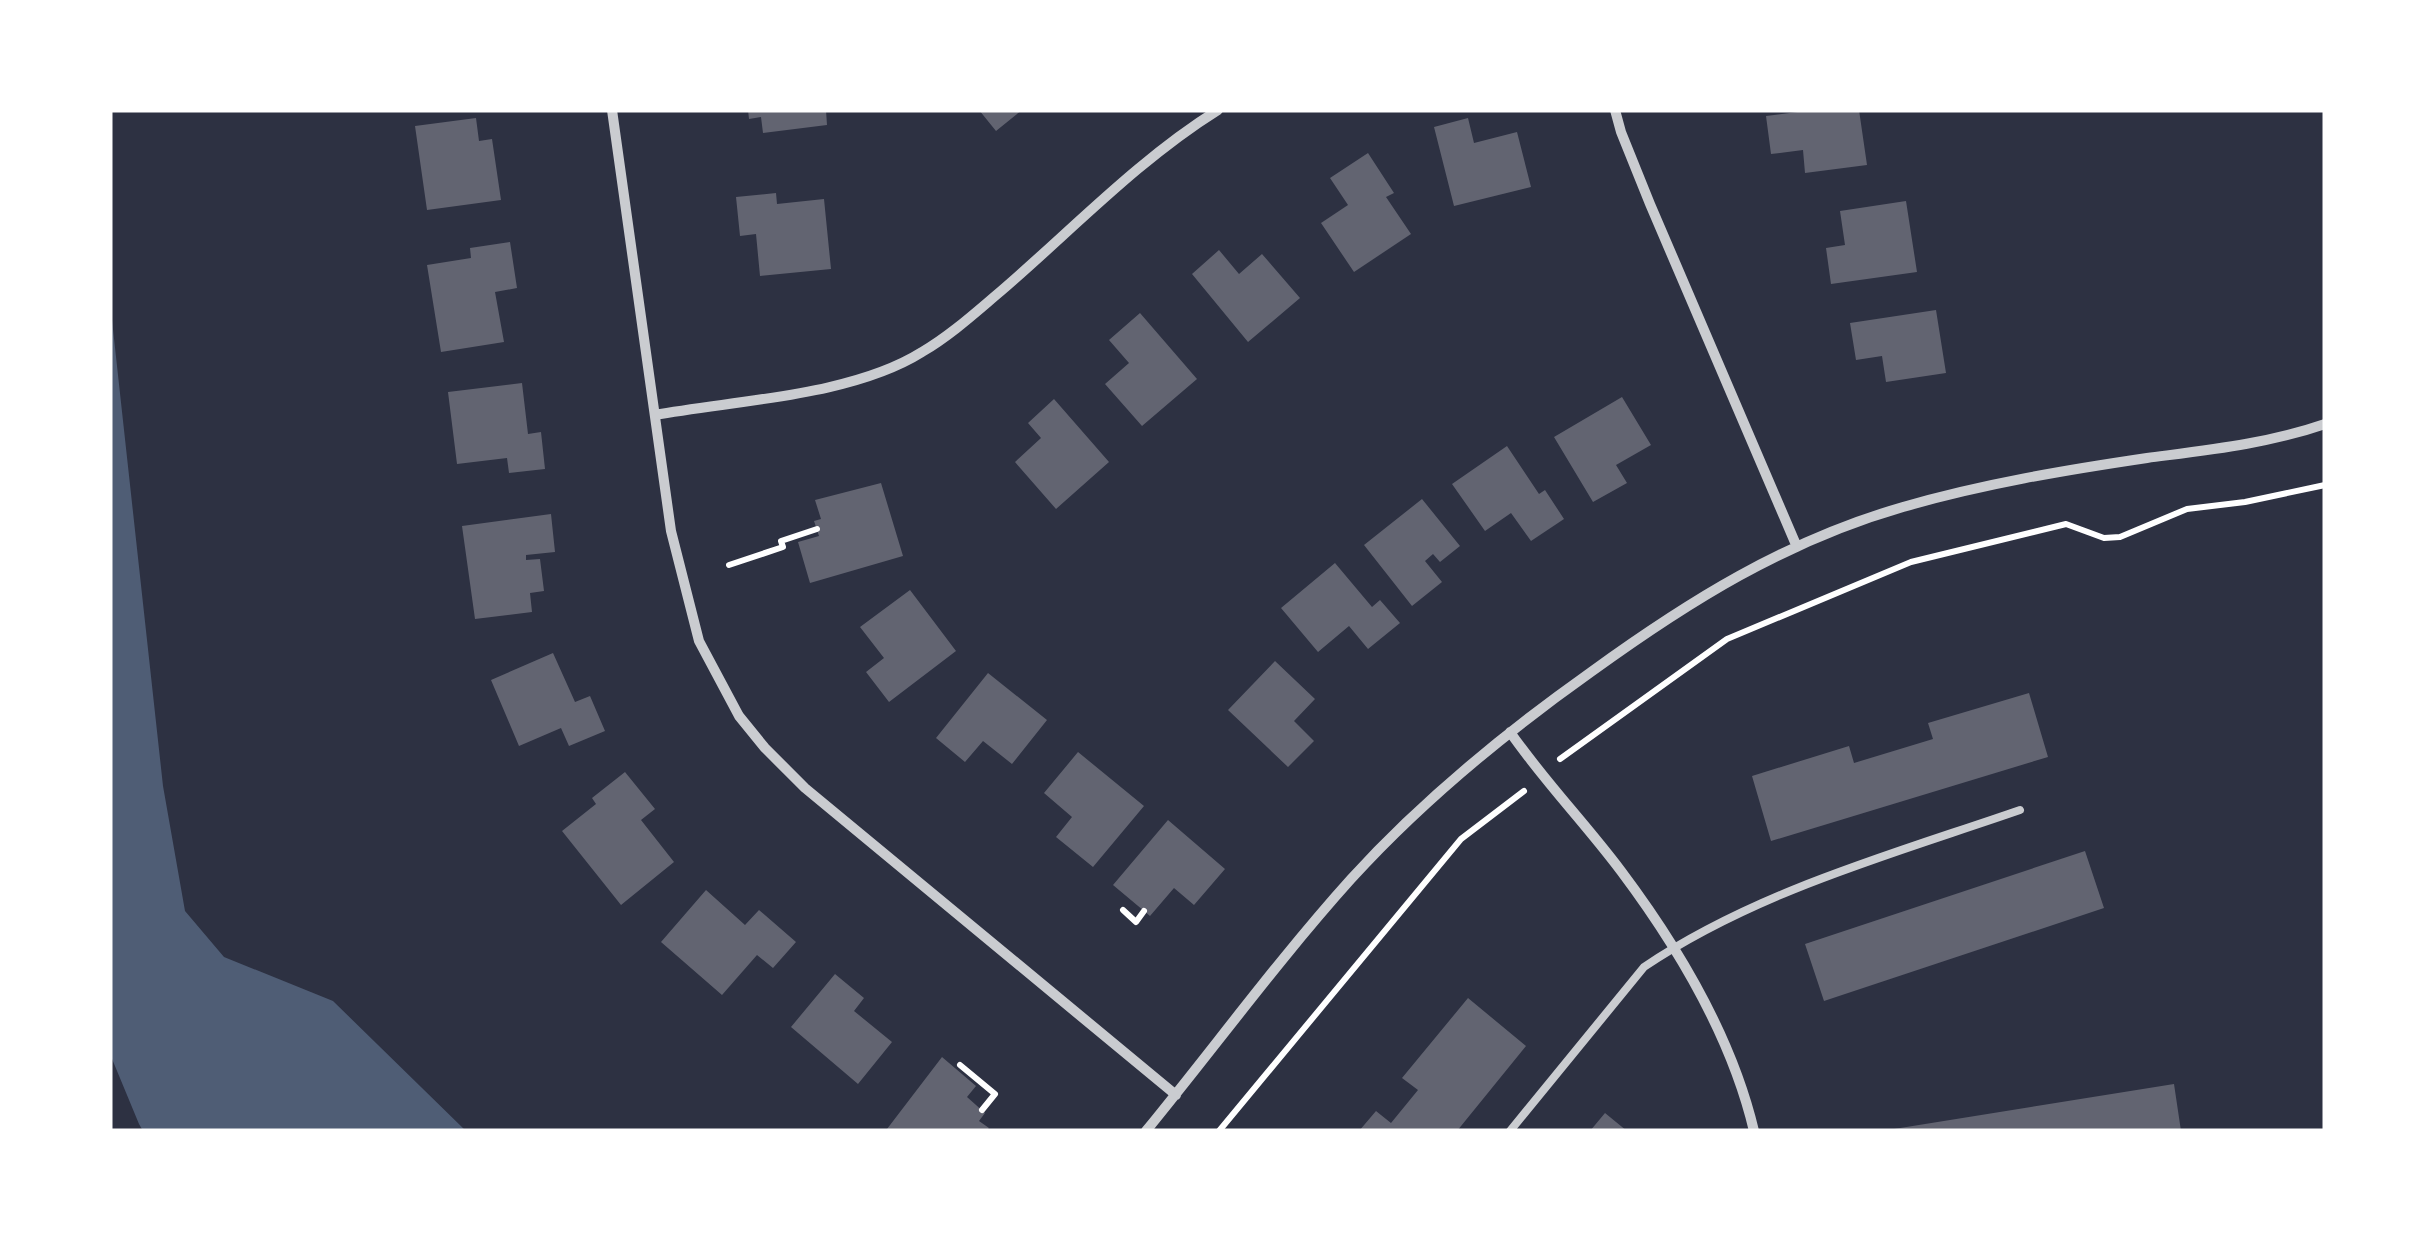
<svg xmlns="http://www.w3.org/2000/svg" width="2435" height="1241" font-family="Inter,sans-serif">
  <rect width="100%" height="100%" fill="#2d3142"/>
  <!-- water -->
  <path fill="#4f5d75" d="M110,302L163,786L185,911L224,957L333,1001L466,1131H143L139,1124L110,1054Z"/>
  <!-- building -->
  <path fill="#626471" d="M748,110H826L827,125L763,133L761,117L749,119Z
    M979,110H1022L996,131Z
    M1813,110H1859L1867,165L1805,173L1803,150L1771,154L1766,116Z
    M476,118L479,141L492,139L501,200L427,210L415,126Z
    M1468,118L1474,143L1517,132L1531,187L1454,206L1434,127Z
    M1368,153L1394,193L1386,197L1411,234L1354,272L1321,223L1348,205L1330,178Z
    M776,193L777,204L824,199L831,269L760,276L756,234L740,236L736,197Z
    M1906,201L1917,272L1831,284L1826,248L1845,245L1840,211Z
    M510,242L517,288L495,292L504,342L441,352L427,265L471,258L470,248Z
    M1219,250L1239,274L1262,254L1300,298L1248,342L1192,274Z
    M1936,310L1946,373L1886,382L1882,356L1856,360L1850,323Z
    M1140,313L1197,379L1142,426L1105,384L1129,363L1109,340Z
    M522,383L528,434L541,432L545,469L509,473L507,458L457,464L448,392Z
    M1622,397L1651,445L1616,465L1627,483L1593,502L1554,437Z
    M1054,399L1109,462L1056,509L1015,462L1041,438L1028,423Z
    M1507,446L1539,494L1545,490L1564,519L1531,541L1511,513L1485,531L1452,484Z
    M881,483L903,556L810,583L798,542L819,536L814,521L821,519L815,500Z
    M1422,499L1460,546L1440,562L1433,554L1425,561L1442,582L1412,606L1364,545Z
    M551,514L555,552L526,555V560L540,559L544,591L530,593L532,612L475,619L462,526Z
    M1335,563L1372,607L1380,600L1400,623L1368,649L1349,626L1318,652L1281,608Z
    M910,590L956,651L889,702L866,672L884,658L860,627Z
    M553,653L575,702L590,696L605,731L569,746L561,728L519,746L491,680Z
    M1275,661L1315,699L1294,721L1314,741L1288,767L1228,710Z
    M988,673L1047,720L1012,764L983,741L965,762L936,738Z
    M2029,693L2048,757L1771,841L1752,776L1849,746L1854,763L1933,739L1928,723Z
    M1078,752L1144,806L1093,867L1056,837L1072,817L1044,793Z
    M625,772L655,809L641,820L674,862L621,905L562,831L596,804L592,798Z
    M1168,820L1225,869L1194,905L1174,888L1150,916L1113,885Z
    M2085,851L2104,908L1824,1001L1805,944Z
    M706,890L745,925L759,910L796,942L773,968L757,955L722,995L661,942Z
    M835,974L864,998L854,1011L892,1042L858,1084L791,1027Z
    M1468,998L1526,1046L1457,1131H1359L1376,1111L1391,1123L1418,1090L1402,1078Z
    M942,1057L976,1086L967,1097L985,1113L979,1121L989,1128L986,1131H890L887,1129Z
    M2174,1084L2181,1131H1894V1129Z
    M1605,1113L1627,1131H1590Z"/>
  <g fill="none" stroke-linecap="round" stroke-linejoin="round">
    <!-- path -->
    <path stroke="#fff" stroke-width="6" d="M729,565L783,547L781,541L817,529
      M1560,759L1727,639L1911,562L2066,524L2104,538L2120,537L2187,509L2245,502L2325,485
      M1123,910L1136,922L1144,911
      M960,1065L995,1094L982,1110
      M1219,1131L1461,839L1524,791"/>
    <!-- service -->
    <path stroke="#caccd0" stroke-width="8" d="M1510,1131L1644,967C1757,891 1893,854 2020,810"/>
    <!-- minor -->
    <path stroke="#caccd0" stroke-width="10" d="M612,110L671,531L699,641L739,716L765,748L805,788L1176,1095
      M1615,110L1621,132L1650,204L1797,547
      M655,415C737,400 852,396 922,352C951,335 976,312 1001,291C1072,230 1138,160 1218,110
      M1510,732C1544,781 1585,823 1621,871C1678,947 1732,1038 1754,1131
      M1146,1131C1214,1048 1279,959 1351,879C1422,801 1505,733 1591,672C1689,601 1785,541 1903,507C1982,484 2066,470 2147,458C2208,450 2267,444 2325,424"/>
  </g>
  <!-- border -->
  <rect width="2435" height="1241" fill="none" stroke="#ffffff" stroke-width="225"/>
</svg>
